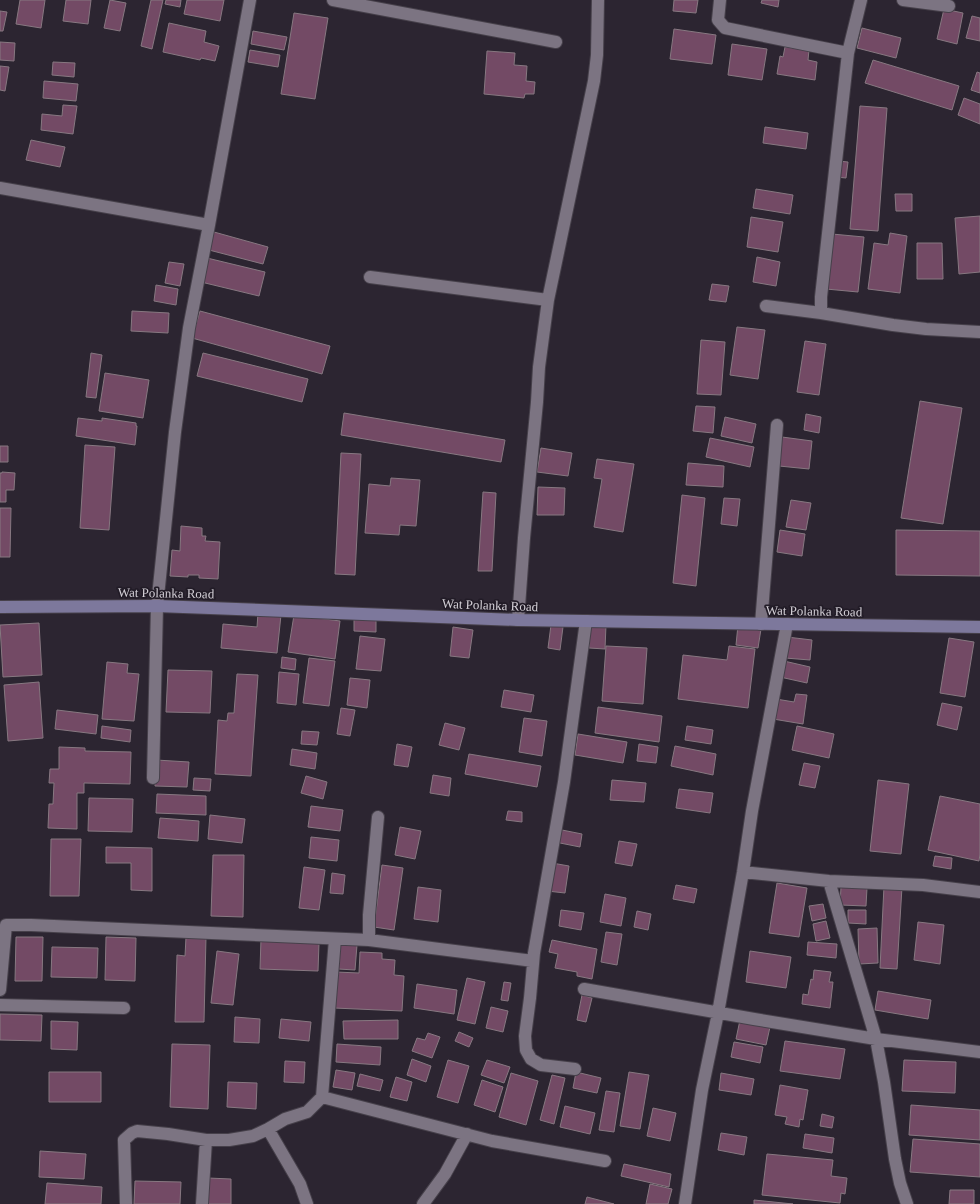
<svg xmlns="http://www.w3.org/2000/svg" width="980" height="1204" font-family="'Times New Roman',serif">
  <rect width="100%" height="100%" fill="#2c2531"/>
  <!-- building -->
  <path fill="#734a65" stroke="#877881" d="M20,0H45L41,28L16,24Z
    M66,0H91L88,24L63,21Z
    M110,0L126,3L120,31L104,28Z
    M151,0H163L152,49L141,46Z
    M166,0H181L180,7L165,4Z
    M187,0H224L220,21L184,14Z
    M674,0H698L696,13L673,11Z
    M762,0H779L778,7L761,3Z
    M944,9L963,13L957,44L937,39Z
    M0,11L7,12L3,31H0Z
    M294,13L328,18L315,99L281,94Z
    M972,16L980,18V41L966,38Z
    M169,23L206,31L204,42L219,46L215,61L201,58L200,60L163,52Z
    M862,28L901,38L896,58L857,48Z
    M674,29L716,35L712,64L670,59Z
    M253,31L287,37L284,50L251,44Z
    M0,42L15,43L14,61L0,60Z
    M732,44L767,49L762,80L728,75Z
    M785,47L809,50L808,60L817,62L815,80L777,74L780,56L783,57Z
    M250,50L280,55L278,67L248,62Z
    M487,51L515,53L514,65L527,66L526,81L535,82L534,94H525L524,98L484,94Z
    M873,60L959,86L952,110L865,83Z
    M53,62L75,63L74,77L52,75Z
    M0,66L9,67L5,91L0,90Z
    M977,72L980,73V93L971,90Z
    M44,81L78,84L76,101L43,98Z
    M964,98L980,104V124L958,115Z
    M63,105L77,106L73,134L41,130L42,114L62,116Z
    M860,106L887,108L878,231L850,229Z
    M765,127L808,133L806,149L763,143Z
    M31,140L65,147L60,167L26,160Z
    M838,161L848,162L846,178L836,177Z
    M756,189L793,195L790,214L753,208Z
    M895,194H912V211H896Z
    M980,216V272L959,274L955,218Z
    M751,217L783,222L778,252L747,247Z
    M214,232L268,247L263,264L209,250Z
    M890,233L907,236L900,293L868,289L874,243L888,245Z
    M832,234L864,237L858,292L826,289Z
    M917,243H942L943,279H917Z
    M757,257L780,262L776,286L753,282Z
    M207,258L265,272L259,296L201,282Z
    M169,262L184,264L180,286L165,283Z
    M712,284L729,286L726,302L709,300Z
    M156,285L178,289L176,305L154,301Z
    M132,311L169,313L168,333L131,331Z
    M200,311L330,346L322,374L192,338Z
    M737,327L765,330L758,379L730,375Z
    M701,340L725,342L721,395L697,394Z
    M805,341L826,344L819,395L797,392Z
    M91,353L102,355L96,398L86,397Z
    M203,353L308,379L302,402L197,376Z
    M105,373L149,380L143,418L99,411Z
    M920,401L962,408L943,524L901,518Z
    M696,406L715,407L713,433L693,431Z
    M344,413L505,440L501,462L341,435Z
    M806,414L821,417L819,433L804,430Z
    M725,417L756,424L752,443L721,436Z
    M78,418L102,421V418L136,423V426H137L135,445L76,436Z
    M782,437L812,441L809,469L779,466Z
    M710,438L754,447L750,467L706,457Z
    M85,445L115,447L109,530L80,528Z
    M0,446H8V462H0Z
    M541,448L572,453L568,476L537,472Z
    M341,453L361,454L355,575L335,574Z
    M597,459L634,464L623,532L594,527L602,479L594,478Z
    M688,463L724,466L723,487L686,485Z
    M2,472L15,473L14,490H6V502H0V473H2Z
    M391,478L420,480L416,526L400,525L399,535L365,533L369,484L390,486Z
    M538,487L565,488L564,515H537Z
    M483,492L496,493L492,571H478Z
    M682,495L705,498L696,586L673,583Z
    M724,498L740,499L737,526L721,524Z
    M791,500L811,503L806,530L786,527Z
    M0,508H11L10,557H0Z
    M181,526L202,528V536H206L205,541L220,542L218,579L199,578V575H188V577L170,576L172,550L180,551Z
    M780,530L805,534L802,556L777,552Z
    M896,530L980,531V576L896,575Z
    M258,613L281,615L277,653L221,648L223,624L257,627Z
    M354,614L376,615V632L354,631Z
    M294,615L340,621L335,659L288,652Z
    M39,623L42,675L3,677L0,625Z
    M551,625L563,627L560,650L548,648Z
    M590,625H606L605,649L589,648Z
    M738,625L761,629L758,648L736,645Z
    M453,627L473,630L469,658L450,656Z
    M360,636L385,639L381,671L356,669Z
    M787,637L812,640L810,660L785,658Z
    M949,638L974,642L965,697L940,693Z
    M606,646L647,648L643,704L602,701Z
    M729,646L755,649L748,708L678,699L683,655L727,660Z
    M282,657L296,659L295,670L281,668Z
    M309,658L335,661L329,706L303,703Z
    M784,661L810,667L807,683L780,677Z
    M107,662L128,664L127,673L139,674L134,721L102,719Z
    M168,670L212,671L210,713L166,712Z
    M279,672L299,674L296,705L277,703Z
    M237,674L258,675L251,776L215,774L218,720L227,721L228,713H234Z
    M350,678L370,680L367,708L347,705Z
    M39,682L43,738L8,741L4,685Z
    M504,690L534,695L531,712L501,707Z
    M796,694L807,695L803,724L773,719L776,699L794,702Z
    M942,703L962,707L957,730L937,725Z
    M598,707L662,716L659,742L595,733Z
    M341,708L355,710L350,736L337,734Z
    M57,710L98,715L96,734L55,729Z
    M524,718L547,721L542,756L519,752Z
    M445,723L465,728L459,750L439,745Z
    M102,726L131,730L130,742L101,738Z
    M687,726L713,730L711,744L685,740Z
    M797,726L834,734L829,758L792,750Z
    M302,731L319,732L317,745L301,744Z
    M578,734L627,742L623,763L575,755Z
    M397,744L412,747L408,767L394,765Z
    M639,744L658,747L656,763L637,761Z
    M675,746L716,754L713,775L671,766Z
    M59,747L85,748V751L131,752L130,784L84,783V793H77V829L48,828L49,804H53L54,783H49L50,769H59Z
    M292,749L317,753L315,769L290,765Z
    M469,754L541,766L537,787L465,774Z
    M156,760L189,762L187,787L155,786Z
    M804,763L820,766L815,788L799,785Z
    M433,775L451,778L449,796L430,793Z
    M306,776L327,782L323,799L301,793Z
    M194,778L211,779L210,791L193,790Z
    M612,780L646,783L644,802L610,800Z
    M878,780L909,784L901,854L870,851Z
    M679,789L713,793L710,813L676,808Z
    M157,794L206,796V815L156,813Z
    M940,796L980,804V854L979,861L928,850Z
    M89,798L133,799L132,832L88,831Z
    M311,806L343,810L340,831L308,827Z
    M508,811L522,812V822L506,820Z
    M210,815L245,819L242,843L208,839Z
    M160,818L199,821L198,841L158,838Z
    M400,827L421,831L415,859L395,855Z
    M557,829L582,834L580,847L555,842Z
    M311,837L339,840L337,861L309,858Z
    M51,839H81L79,896H50Z
    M619,841L637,844L632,866L615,863Z
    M106,847L152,848V891L131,890V863H106Z
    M213,855H244L243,917L211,916Z
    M935,856L952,858L951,869L933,866Z
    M552,863L569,866L565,893L547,891Z
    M382,865L403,868L394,930L374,927Z
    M304,867L325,870L319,910L299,908Z
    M332,873L345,875L343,894L330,893Z
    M777,883L807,888L799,937L769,933Z
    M676,885L697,889L694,903L673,899Z
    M884,886L902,887L897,969L880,968Z
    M418,887L441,890L438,922L414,919Z
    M841,887L867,888L866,906L840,905Z
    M605,894L626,898L621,926L600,922Z
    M823,904L826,918L812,921L809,906Z
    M561,910L584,913L581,930L559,926Z
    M848,910H866V924L848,923Z
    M637,911L651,914L648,930L634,927Z
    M826,921L830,938L816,941L813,924Z
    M918,922L944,925L940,964L914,960Z
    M877,928L878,963L859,964L858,929Z
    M606,932L622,934L617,965L601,962Z
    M16,937H43L42,981H15Z
    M106,937L136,938L135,981L105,980Z
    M186,937H206L204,1022H175L177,955L185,956Z
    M261,939L319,943L318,971L260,969Z
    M552,940L597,949L592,979L577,976V972L555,968L558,954L549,952Z
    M808,942L837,944L836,958L807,955Z
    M340,944L357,945L355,970L338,969Z
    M52,947L98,948L97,978L51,977Z
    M217,951L239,954L233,1005L211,1003Z
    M750,951L791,957L786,988L746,982Z
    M360,952L382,953V959L395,960L394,975L404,976L402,1011L334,1008L336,972L359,973Z
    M814,970L831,972L829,982H833L830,1008L802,1004L803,994L808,995L811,979L813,980Z
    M467,978L485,982L475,1024L457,1020Z
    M504,982L511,983L508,1001L501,1000Z
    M417,984L457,990L454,1014L414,1008Z
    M878,991L931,1000L928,1019L875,1010Z
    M582,995L592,998L586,1022L577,1020Z
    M491,1007L508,1011L503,1032L486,1028Z
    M0,1014L42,1015L41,1041L0,1040Z
    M235,1017L260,1019L259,1043L234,1042Z
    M281,1019L311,1022L309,1041L279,1038Z
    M398,1020V1039H344L343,1021Z
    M740,1020L770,1027L766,1045L736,1039Z
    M51,1021L78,1022L77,1050L51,1049Z
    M459,1032L473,1038L469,1047L455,1041Z
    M428,1033L440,1037L432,1058L412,1051L417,1038L425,1040Z
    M785,1041L845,1049L840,1079L780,1071Z
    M734,1042L763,1047L760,1063L731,1057Z
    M172,1044L210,1045L208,1109L170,1107Z
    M337,1044L381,1047L380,1065L336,1062Z
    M412,1059L431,1066L426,1082L407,1075Z
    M448,1060L469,1066L458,1103L437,1097Z
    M487,1060L510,1067L504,1083L481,1075Z
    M904,1060L956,1062L955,1093L902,1091Z
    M285,1061L305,1062L304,1083L284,1082Z
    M336,1070L355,1073L352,1090L333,1087Z
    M49,1072H101V1102H49Z
    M576,1072L601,1078L597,1093L573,1088Z
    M629,1072L649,1075L640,1129L620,1126Z
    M511,1073L538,1081L526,1125L499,1117Z
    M721,1073L754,1079L751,1095L719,1090Z
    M360,1074L383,1080L380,1091L357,1086Z
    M552,1075L565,1078L554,1124L540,1120Z
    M396,1077L412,1082L407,1101L390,1097Z
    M482,1080L503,1087L495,1112L474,1105Z
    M228,1082L257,1083L256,1109L227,1107Z
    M780,1085L808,1090L803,1120L800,1119L799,1127L785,1124L787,1117L775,1115Z
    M606,1091L620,1093L614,1132L599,1130Z
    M911,1105L980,1110V1140L909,1135Z
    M565,1106L595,1113L590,1134L560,1127Z
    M653,1108L676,1113L670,1141L647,1136Z
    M822,1114L834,1117L832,1128L820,1126Z
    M721,1133L747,1137L744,1155L718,1150Z
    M805,1134L834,1138L832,1153L803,1148Z
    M913,1139L980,1144V1177L910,1172Z
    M40,1151L86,1154L84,1179L39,1177Z
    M767,1154L833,1160L831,1176L847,1178L845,1194L841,1193L840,1203L762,1195Z
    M624,1164L671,1174L669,1187L621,1176Z
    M208,1178L231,1179V1204H208Z
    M135,1181L181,1182L180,1204H134Z
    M47,1183L102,1187L101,1204H45Z
    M650,1184L672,1189L668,1204H646Z
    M950,1190H974V1204H949Z
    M587,1197L614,1204H585Z
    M754,1200L793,1204H754Z"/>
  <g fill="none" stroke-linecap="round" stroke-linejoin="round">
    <!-- street casing -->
    <g stroke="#46404a" stroke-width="14">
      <path id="street" d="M333,0L556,42
        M720,0L718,20L725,28L848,53L821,297V313L893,325L926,329L980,332
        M903,0L949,6
        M848,53L861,0
        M0,188L209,225
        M370,277L548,300
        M766,306L821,313
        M518,620L524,538L537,402L539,367L548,300L594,81L597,55L598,0
        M761,624L777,425
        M153,778L157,606L175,432L189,328L209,225L250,0
        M378,817L369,915V940L533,961
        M743,872L829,881L923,885L980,892
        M829,881L876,1039L884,1082L895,1159L900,1183L907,1204
        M584,989L754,1019L876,1039L980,1052
        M0,990L6,925H31L369,940
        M0,1005L124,1008
        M575,1069L541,1065L531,1059L526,1050L525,1036L530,998L534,953L564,782L586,621
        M322,1097L492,1141L605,1161
        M268,1129L300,1184L307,1204
        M126,1204L124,1140L132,1133L137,1131L168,1134L206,1140H229L253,1136L268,1129L285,1119L307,1112L322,1097L335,939
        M202,1204L206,1140
        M423,1204L445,1174L467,1134
        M685,1204L702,1090L718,1013L743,872L752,811L787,624"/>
    </g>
    <!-- secondary casing -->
    <g stroke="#46404a" stroke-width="14">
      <path id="secondary" d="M0,607L157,606L518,620L980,627"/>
    </g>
    <!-- street -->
    <use href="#street" stroke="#7c7482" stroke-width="12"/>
    <!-- secondary -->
    <use href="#secondary" stroke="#7d789c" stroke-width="12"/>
  </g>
  <g text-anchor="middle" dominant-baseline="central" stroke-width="3.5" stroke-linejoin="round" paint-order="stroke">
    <!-- street labels -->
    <g font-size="13" fill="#d4d0d7" stroke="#221c27">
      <text transform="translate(166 593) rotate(1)">Wat Polanka Road</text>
      <text transform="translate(490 605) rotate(2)">Wat Polanka Road</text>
      <text transform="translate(814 611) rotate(1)">Wat Polanka Road</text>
    </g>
  </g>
</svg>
